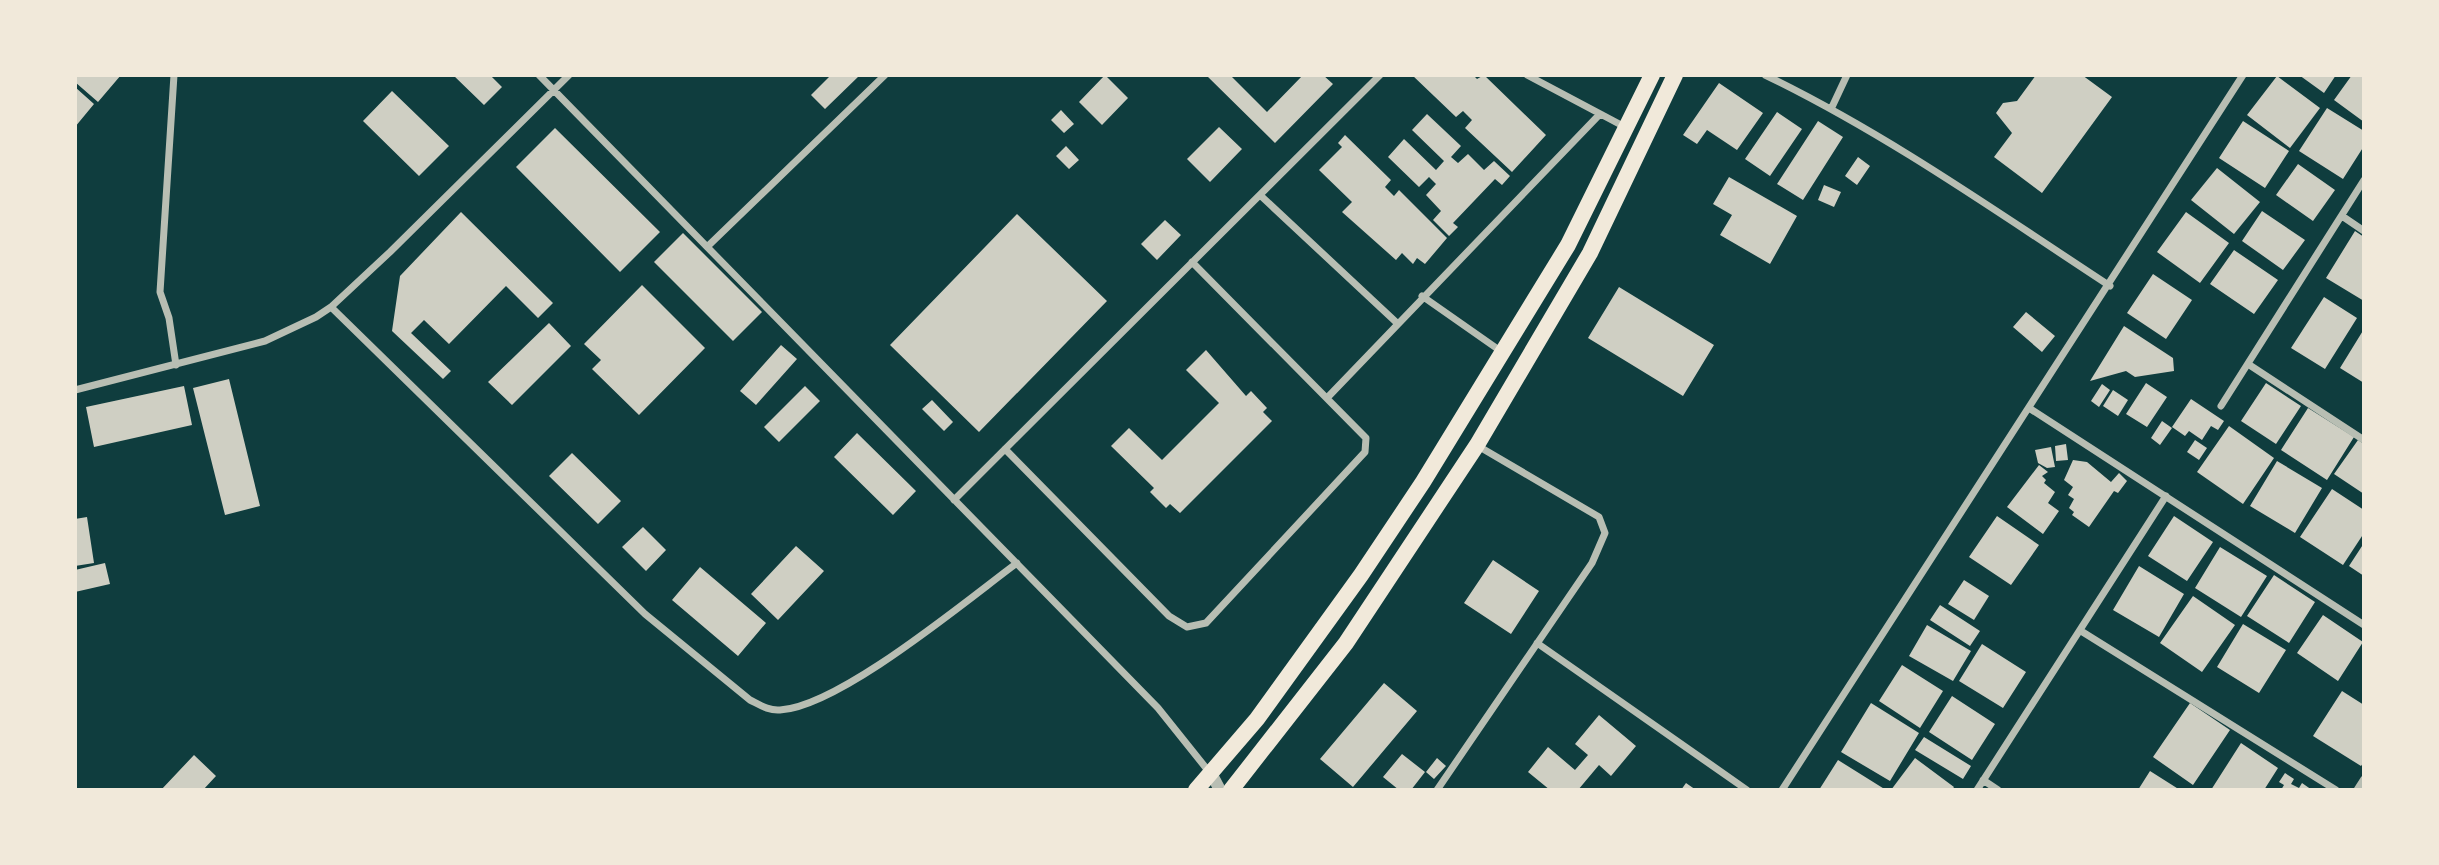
<svg xmlns="http://www.w3.org/2000/svg" width="2439" height="865" font-family="Figtree,sans-serif">
  <rect width="100%" height="100%" fill="#0f3d3e"/>
  <!-- building -->
  <path fill="#cfcfc3" d="M75,75H121L98,102L75,82Z
    M453,75H490L502,87L484,105Z
    M831,75H860L825,109L811,95Z
    M1105,75L1128,98L1102,125L1079,102Z
    M1206,75H1230L1267,112L1303,75H1323L1333,84L1275,143Z
    M1412,75H1473L1477,79L1484,75L1546,135L1512,172L1465,128L1472,120L1463,111L1456,117Z
    M2036,75H2082L2112,97L2042,193L1994,157L2012,133L1996,113L2003,103L2017,101Z
    M2299,75H2336L2324,93Z
    M2352,75H2364V122L2334,100Z
    M2277,76L2320,108L2290,148L2247,115Z
    M1719,83L1763,113L1737,150L1707,130L1697,144L1683,135Z
    M75,87L94,104L75,127Z
    M392,91L449,146L419,176L363,121Z
    M2327,108L2364,131V146L2343,179L2299,151Z
    M1061,110L1074,124L1064,133L1051,120Z
    M1777,112L1802,129L1770,176L1745,159Z
    M1427,114L1461,146L1451,157L1458,163L1468,154L1484,170L1494,161L1510,176L1502,185L1495,179L1453,223L1458,227L1449,236L1433,220L1441,211L1426,195L1436,184L1429,177L1419,187L1388,157L1404,139L1436,170L1444,161L1412,130Z
    M1818,121L1843,137L1803,200L1777,184Z
    M2243,121L2289,151L2265,188L2219,158Z
    M1219,127L1242,149L1210,182L1187,159Z
    M555,128L660,232L620,272L516,167Z
    M1345,135L1391,180L1385,187L1394,196L1399,190L1447,238L1425,264L1417,258L1413,264L1402,253L1396,260L1342,212L1352,202L1319,170L1342,147L1338,143Z
    M1066,146L1079,160L1069,169L1056,156Z
    M1858,157L1870,166L1857,185L1845,176Z
    M2298,164L2335,190L2313,221L2276,195Z
    M2217,168L2260,202L2234,234L2191,200Z
    M1729,177L1797,216L1770,264L1720,235L1732,215L1713,204Z
    M1824,185L1841,192L1834,207L1818,200Z
    M2262,211L2305,240L2283,270L2242,241Z
    M461,212L553,303L538,318L506,286L449,344L424,320L411,333L451,371L443,379L392,331L400,276Z
    M2186,212L2229,243L2200,283L2157,252Z
    M1017,214L1107,301L979,432L890,345Z
    M1165,220L1181,235L1157,260L1141,244Z
    M2355,231L2364,237V301L2326,278Z
    M683,233L762,312L733,341L654,262Z
    M2234,250L2278,280L2254,314L2210,284Z
    M2153,274L2192,300L2166,339L2127,313Z
    M642,285L705,348L639,415L592,369L601,360L584,344Z
    M1619,287L1714,345L1683,396L1588,338Z
    M2324,297L2357,318L2325,369L2291,348Z
    M2026,312L2055,336L2042,352L2013,327Z
    M549,323L571,346L512,405L488,382Z
    M2124,326L2173,358L2174,371L2135,377L2126,371L2090,381Z
    M2364,329V383L2340,368Z
    M781,345L797,359L756,405L740,391Z
    M1206,350L1246,396L1251,391L1267,408L1263,412L1272,421L1180,513L1170,504L1166,508L1150,492L1154,488L1111,446L1129,428L1162,460L1219,403L1186,370Z
    M229,379L260,506L225,515L193,388Z
    M2146,383L2167,397L2147,427L2126,414Z
    M2266,383L2301,406L2276,444L2241,421Z
    M2102,384L2110,390L2099,407L2091,401Z
    M184,386L192,425L94,447L86,407Z
    M805,386L820,401L779,442L764,427Z
    M2113,390L2128,400L2118,416L2103,406Z
    M2191,399L2224,421L2218,430L2211,426L2202,440L2189,431L2185,436L2172,427Z
    M932,400L953,422L944,431L922,409Z
    M2308,408L2354,437L2327,480L2281,450Z
    M2162,421L2172,428L2160,445L2151,438Z
    M2229,426L2274,458L2243,504L2197,472Z
    M857,433L916,491L893,515L834,457Z
    M2195,440L2207,448L2199,460L2187,452Z
    M2358,440L2364,444V494L2334,474Z
    M2066,444L2068,460L2056,461L2055,446Z
    M2051,447L2055,467L2047,468L2038,463L2035,450Z
    M572,453L621,501L598,524L549,476Z
    M2073,460L2087,462L2111,482L2119,473L2127,481L2118,493L2114,491L2089,527L2072,515L2074,512L2069,508L2074,499L2068,495L2073,487L2064,480Z
    M2277,461L2322,488L2295,533L2250,506Z
    M2039,465L2048,472L2042,476L2046,480L2044,483L2055,492L2048,503L2059,511L2043,534L2007,507Z
    M2332,489L2364,510V533L2343,565L2300,537Z
    M1997,516L2039,545L2011,585L1969,557Z
    M2174,516L2213,542L2187,581L2148,556Z
    M87,517L94,563L75,566V519Z
    M643,527L666,550L646,571L622,547Z
    M2364,543V576L2349,566Z
    M796,546L824,571L778,620L751,594Z
    M2220,547L2267,576L2241,617L2195,588Z
    M1493,560L1539,591L1511,634L1464,603Z
    M105,563L110,584L75,592V570Z
    M2139,566L2184,594L2159,637L2113,610Z
    M700,567L766,623L738,656L672,600Z
    M2274,575L2315,602L2289,643L2247,616Z
    M1964,580L1989,596L1974,620L1948,604Z
    M2193,596L2235,625L2202,672L2160,643Z
    M1940,605L1980,631L1970,646L1930,620Z
    M2323,615L2363,642L2338,681L2297,653Z
    M2243,624L2286,650L2259,693L2217,667Z
    M1927,625L1971,651L1953,681L1909,656Z
    M1982,644L2026,672L2003,708L1959,681Z
    M1902,665L1943,691L1920,728L1879,701Z
    M1384,683L1417,711L1353,787L1320,759Z
    M2342,691L2364,705V762L2361,766L2313,736Z
    M1952,696L1995,724L1972,760L1929,732Z
    M1871,703L1919,733L1890,781L1841,752Z
    M2190,703L2230,730L2193,785L2153,757Z
    M1599,715L1636,746L1611,776L1599,765L1578,790H1550L1528,772L1548,747L1575,770L1588,755L1575,744Z
    M1924,737L1971,766L1963,779L1915,750Z
    M2241,743L2278,768L2264,790H2211Z
    M1402,754L1425,772L1411,790H1399L1383,777Z
    M194,755L216,776L203,790H161Z
    M1437,758L1446,766L1434,779L1426,772Z
    M1915,758L1954,787L1952,790H1891Z
    M1838,760L1886,790H1819Z
    M2150,771L2180,790H2138Z
    M2285,773L2294,779L2291,784L2299,788L2302,783L2312,790H2281L2284,785L2279,782Z
    M1686,783L1696,790H1681Z"/>
  <g fill="none" stroke-linecap="round" stroke-linejoin="round">
    <!-- minor -->
    <path stroke="#b8beb3" stroke-width="7" d="M174,75L160,292L169,318L176,365
      M539,75L1158,708L1210,773
      M1527,75L1625,127
      M1765,75C1887,134 1997,212 2110,286
      M1832,107L1847,75
      M1260,195L1397,323
      M2342,216L2364,231
      M708,246L885,75
      M1422,296L1502,352
      M331,307L645,614L750,700C760,705 769,711 780,710C839,707 967,600 1017,563
      M2248,364L2364,440
      M75,390L265,341L316,317L331,307L390,252L569,75
      M1327,398L1599,115
      M2221,406L2364,180
      M2029,408L2364,625
      M1005,449L1169,616L1187,627L1206,623L1365,452L1366,438L1192,262
      M954,500L1380,75
      M2081,631L2336,790
      M1537,643L1747,790
      M1983,780L1998,790
      M1437,790L1592,563L1605,533L1599,517L1478,446
      M1782,790L2243,75
      M1977,790L2166,496
      M2357,790L2364,779"/>
    <!-- tertiary -->
    <path stroke="#b8beb3" stroke-width="12" d="M1211,773L1220,790"/>
    <!-- trunk -->
    <path stroke="#f1e9da" stroke-width="16" d="M1196,790L1257,719L1361,575L1423,482L1568,245L1652,75
      M1231,790L1346,643L1477,445L1590,253L1675,75"/>
  </g>
  <!-- border -->
  <rect width="2439" height="865" fill="none" stroke="#f1e9da" stroke-width="154"/>
</svg>
